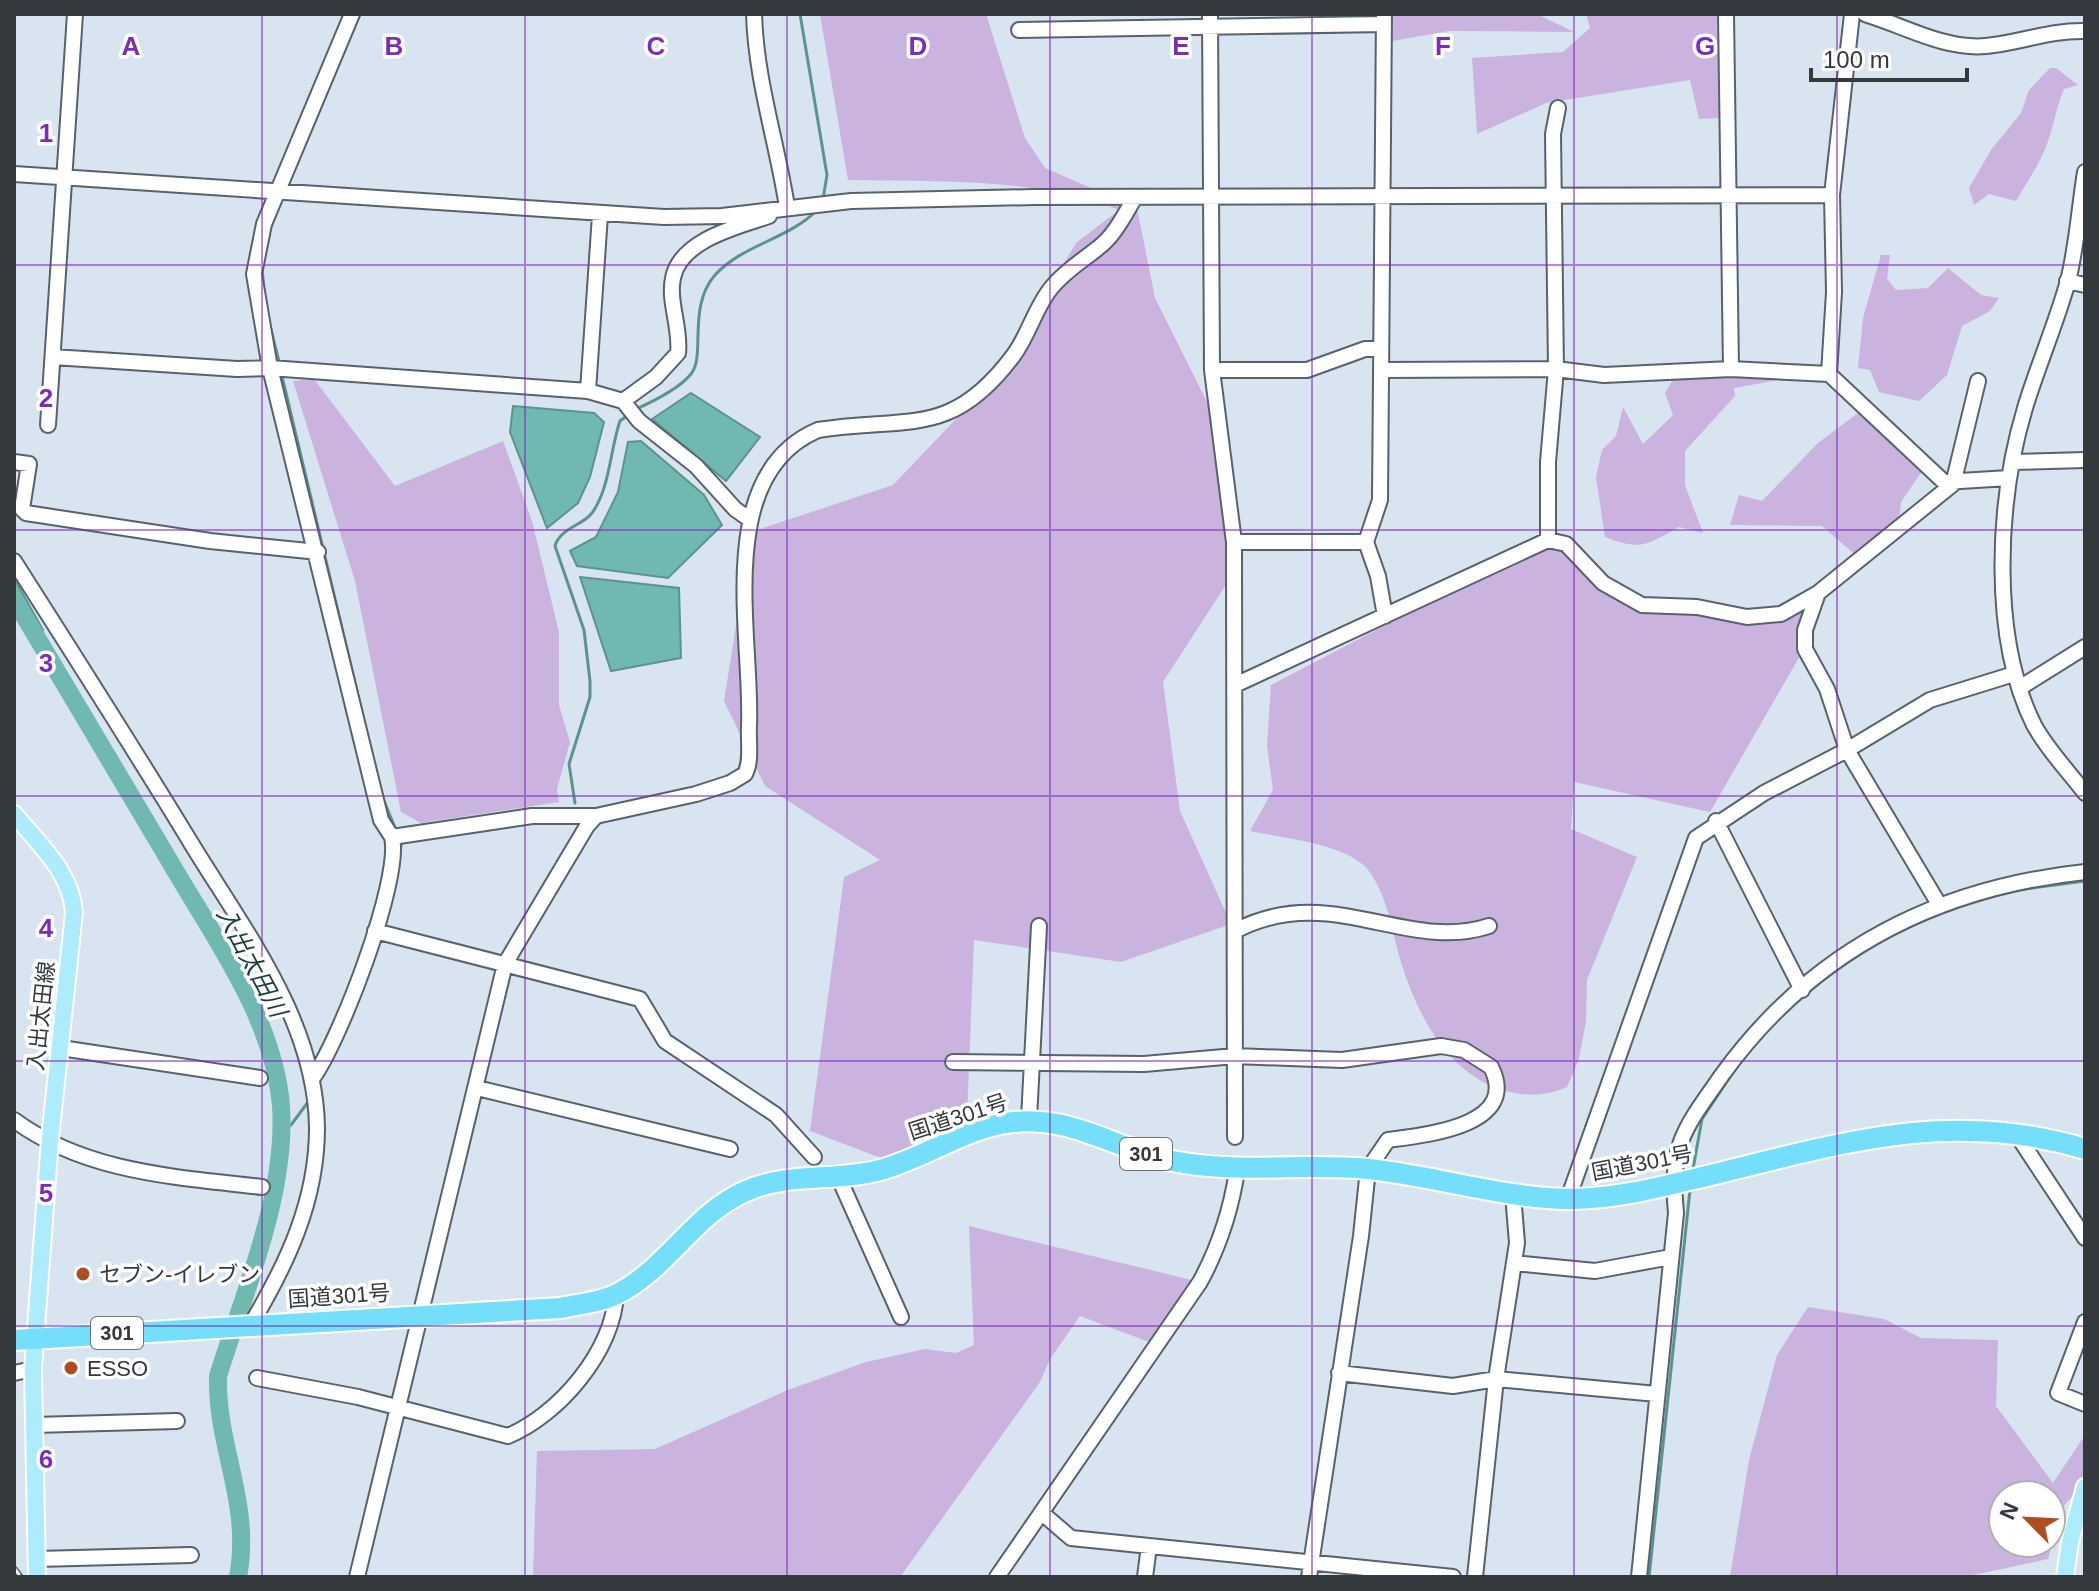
<svg xmlns="http://www.w3.org/2000/svg" width="2099" height="1591" font-family="Arial,'Noto Sans JP',sans-serif">
  <rect width="100%" height="100%" fill="#d8e4f0"/>
  <!-- green -->
  <path fill="#cbb3df" fill-rule="evenodd" d="M820,14H986L1025,138L1045,168L1137,208L1155,298L1228,444L1229,580L1163,682L1180,811L1231,924L1121,962L974,940L967,1117L889,1161L810,1131L844,877L880,860L765,786L724,701L751,532L893,485L997,376L1076,243L1119,210C1034,177 939,182 848,180Z
    M1394,14L1539,15L1574,32L1449,31L1387,42Z
    M1586,14H1721L1720,118L1699,119L1690,80L1546,103L1477,134L1472,58L1563,52L1590,28Z
    M2050,68H2056L2078,85L2064,89C2056,107 2054,126 2047,144C2040,164 2026,183 2016,201L1989,194L1974,205L1969,188L1991,150L2021,113L2029,90Z
    M1881,255H1890L1887,279L1896,290L1928,288L1948,268L1981,295L1999,298L1990,311L1962,326L1947,375L1919,401L1879,392L1870,370L1858,368L1863,318Z
    M1678,371L1806,375L1734,388L1735,396L1685,451V485L1703,533L1679,527C1647,545 1641,551 1605,537L1596,477L1602,450L1616,436L1623,407L1643,444L1673,415L1665,393Z
    M314,379L395,486L503,441L532,521L559,632V705L570,742L557,789L559,802L421,823L401,812L355,581L293,381Z
    M1858,413L1923,470L1901,502L1899,523L1859,558L1822,526L1730,525L1739,495L1762,501L1818,443Z
    M1548,540L1629,601L1764,617L1814,605L1804,649L1710,812L1574,782L1571,829L1637,857L1587,980L1586,1021L1579,1059L1567,1087C1545,1097 1521,1097 1497,1088C1446,1070 1416,1012 1401,962C1392,932 1388,897 1369,871C1349,844 1281,838 1250,831L1273,790L1267,746L1271,685Z
    M969,1226L1200,1282L1165,1348L1080,1316L1050,1359L1040,1382L900,1577H533L537,1451L655,1449L788,1390L866,1362L925,1349L956,1353L974,1345Z
    M1808,1307L1884,1319L1921,1338L1998,1340L1996,1406L2053,1483L2085,1435V1482L2061,1509L2048,1559L1964,1577H1730L1749,1460L1777,1355ZM2003,1495H2051V1543H2003Z"/>
  <!-- water -->
  <path fill="#6fb9b1" stroke="#5d938e" stroke-width="2" d="M691,393L760,437L726,481L652,419Z
    M513,406L594,413L604,422L590,477L578,503L547,528L510,432Z
    M641,441L704,495L722,525L668,578L577,566L570,551L596,537L618,492L628,442Z
    M580,577L679,588L681,658L611,671Z
    M14,578L43,630L44,650L14,615Z"/>
  <g fill="none" stroke-linecap="round" stroke-linejoin="round">
    <!-- stream -->
    <path stroke="#5d938e" stroke-width="3" d="M800,14L827,175L823,199
      M298,161L360,14
      M269,232L275,216
      M262,267L264,291
      M270,326L280,365
      M281,372L382,796L396,830
      M634,410C652,402 679,389 691,374C706,356 687,307 715,275C743,244 790,239 818,209
      M575,803L569,764L590,697V681L584,630L555,546C560,528 582,526 592,513C610,488 610,450 620,421L628,415
      M399,856L402,840
      M2024,889L2085,881
      M281,1131L291,1125L308,1102
      M1693,1169L1702,1119L1736,1068
      M1649,1577L1690,1190"/>
    <!-- river -->
    <path stroke="#6fb9b1" stroke-width="18" d="M14,599C66,686 117,773 169,860C212,935 274,1017 281,1106C287,1194 244,1293 218,1376C216,1446 252,1504 238,1577"/>
    <!-- minor casing -->
    <g stroke="#57626c" stroke-width="18">
      <path id="minor" d="M352,14L264,224L254,274L270,368L381,820L392,837
        M754,14C756,81 777,142 787,207
        M1210,14L1212,370L1234,542L1235,1137
        M1384,14L1380,500L1366,542L1378,576L1385,616
        M1726,14L1731,369
        M1865,14C1902,25 1945,50 1986,46C2019,43 2050,30 2085,31
        M1019,30L1384,24
        M2085,172C2079,209 2077,245 2068,281C2056,324 2038,365 2025,408C1997,501 1990,637 2034,725C2047,749 2068,771 2085,793
        M14,174L664,217L722,216L851,201L1034,197L1832,195
        M2067,281L2085,285
        M53,357L237,369L270,368L588,391L623,401L639,421L696,466L735,509L749,519
        M1212,370H1307L1365,349H1381
        M1383,370L1556,369L1604,375L1731,369L1829,374L1834,292L1832,195L1852,14
        M1829,374L1944,482L2009,478
        M588,391L600,215
        M623,401L656,377L678,353C681,328 668,302 673,278C680,240 739,226 769,216
        M48,425L75,14
        M14,462L29,464L22,509L26,513L210,541L318,552
        M2012,462L2085,460
        M1548,540V462L1556,369L1553,134L1558,108
        M1234,542H1366
        M14,561C74,655 134,749 191,843C244,930 316,1022 317,1128C317,1201 287,1264 250,1326
        M1818,593L1805,630V649L1827,689L1847,750L1940,906
        M1235,685L1548,540L1566,544L1603,583L1642,605L1697,607L1747,617L1781,614L1818,593L1953,484L1978,381
        M2021,687L2085,647
        M1716,821L1802,990
        M375,931L640,999L665,1041L776,1115L814,1157
        M1235,931C1330,881 1406,953 1489,926
        M61,1048L260,1078
        M953,1062L1144,1064L1235,1056L1342,1060L1441,1046L1464,1050L1491,1067C1521,1126 1425,1135 1388,1140L1368,1169L1361,1236L1309,1577
        M312,1079C339,1043 402,880 392,837L532,816H596L696,794L730,783L745,774C752,761 748,741 749,726C753,637 712,475 818,430C908,416 951,439 1013,356C1029,335 1035,307 1052,287C1066,270 1082,261 1098,248C1114,236 1124,216 1134,199
        M477,1088L730,1149
        M1029,1119L1039,926
        M14,1120C86,1173 177,1177 262,1187
        M2015,1132L2085,1238
        M838,1176L901,1317
        M1568,1199L1696,838L1764,793L1847,750L1930,700L2014,674
        M1514,1263L1595,1271L1671,1257
        M2085,1322L2058,1393L2085,1404
        M14,1373L33,1369
        M1339,1373L1453,1386L1496,1379L1657,1394
        M257,1378L358,1397L508,1436C559,1415 614,1350 616,1294
        M34,1425L177,1421
        M1042,1513L1071,1538L1453,1577
        M37,1559L191,1555
        M357,1577L505,964L587,826L596,816
        M997,1577L1200,1282C1219,1247 1231,1210 1237,1171
        M1145,1577L1149,1546
        M1475,1577L1496,1379L1517,1243L1513,1194
        M1639,1577L1676,1213C1669,1145 1684,1129 1722,1075C1811,952 1935,888 2085,872"/>
    </g>
    <!-- major casing -->
    <g stroke="#fff" stroke-width="20">
      <path id="major" d="M14,814C39,844 72,873 74,913L50,1139L33,1369L37,1577
        M2065,1577L2070,1542L2085,1487"/>
    </g>
    <!-- highway casing -->
    <g stroke="#fff" stroke-width="24">
      <path id="highway" d="M14,1340L561,1308C579,1304 598,1303 615,1295C667,1270 693,1214 746,1191C789,1172 835,1182 880,1170C921,1159 958,1133 1000,1124C1072,1110 1116,1153 1184,1163C1246,1173 1306,1163 1368,1169C1437,1176 1504,1199 1574,1199C1623,1198 1668,1185 1715,1174C1845,1142 1953,1109 2085,1149"/>
    </g>
    <!-- minor -->
    <use href="#minor" stroke="#fff" stroke-width="14"/>
    <!-- major -->
    <use href="#major" stroke="#acecfd" stroke-width="16"/>
    <!-- highway -->
    <use href="#highway" stroke="#75dffb" stroke-width="20"/>
    <!-- rail casing -->
    <g stroke="#596066" stroke-width="6">
      <path id="rail" d="M14,1568L21,1577"/>
    </g>
    <!-- rail -->
    <use href="#rail" stroke="#fff" stroke-width="3" stroke-dasharray="9" stroke-linecap="butt"/>
  </g>
  <!-- grid -->
  <path fill="none" stroke="#7b2cbf" stroke-width="2" stroke-opacity="0.55" d="M262,14V1577M525,14V1577M787,14V1577M1050,14V1577M1312,14V1577M1574,14V1577M1837,14V1577M14,265H2085M14,530H2085M14,796H2085M14,1061H2085M14,1326H2085"/>
  <!-- markers -->
  <g fill="#b14c20" stroke="#fff" stroke-width="3">
    <circle cx="83" cy="1274" r="8"/>
    <circle cx="71" cy="1368" r="8"/>
  </g>
  <g text-anchor="middle" dominant-baseline="central" stroke-width="7" stroke-linejoin="round" paint-order="stroke">
    <!-- shield labels -->
    <g fill="#fff" stroke="#717478" stroke-width="2">
      <rect x="1120" y="1138" width="52" height="32" rx="6"/>
      <rect x="91" y="1317" width="52" height="32" rx="6"/>
    </g>
    <g font-size="20" font-weight="bold" fill="#34393e">
      <text x="1146" y="1154">301</text>
      <text x="117" y="1333">301</text>
    </g>
    <!-- street labels -->
    <g font-size="22" fill="#34393e" stroke="#fff">
      <text transform="translate(41 1016) rotate(-84)">入出太田線</text>
      <text transform="translate(958 1117) rotate(-18)">国道301号</text>
      <text transform="translate(1642 1163) rotate(-11)">国道301号</text>
      <text transform="translate(339 1296) rotate(-4)">国道301号</text>
    </g>
    <!-- poi labels -->
    <g font-size="22" fill="#34393e" stroke="#fff" text-anchor="start">
      <text x="99" y="1274">セブン-イレブン</text>
      <text x="87" y="1368">ESSO</text>
    </g>
    <!-- water labels -->
    <g font-size="24" font-style="italic" fill="#1a3d3a" stroke="#fff">
      <text transform="translate(252 962) rotate(62)">入出太田川</text>
    </g>
  </g>
  <g font-size="26" text-anchor="middle" font-weight="bold" fill="#7b2cbf" stroke="#fff" stroke-width="7" stroke-linejoin="round" paint-order="stroke">
    <text x="131" y="55">A</text>
    <text x="394" y="55">B</text>
    <text x="656" y="55">C</text>
    <text x="918" y="55">D</text>
    <text x="1181" y="55">E</text>
    <text x="1443" y="55">F</text>
    <text x="1705" y="55">G</text>
    <text x="46" y="142">1</text>
    <text x="46" y="407">2</text>
    <text x="46" y="672">3</text>
    <text x="46" y="937">4</text>
    <text x="46" y="1202">5</text>
    <text x="46" y="1468">6</text>
  </g>
  <!-- border -->
  <rect width="2099" height="1591" fill="none" stroke="#34393e" stroke-width="32"/>
  <!-- north arrow -->
  <g transform="translate(2027 1519) rotate(294)"><circle r="38" fill="#ffffff" stroke="#aeb0b2" stroke-width="2"/>
  <path d="M0-6L14 30L0 20L-14 30Z" fill="#b14c20"/>
  <text y="-12" font-size="22" font-weight="bold" text-anchor="middle" fill="#34393e">N</text>
  </g>
  <!-- scale -->
  <path d="M1811 68v12h156v-12" fill="none" stroke="#34393e" stroke-width="4"/>
  <text x="1823" y="68" font-size="24" fill="#34393e" stroke="#ffffff" stroke-width="6" paint-order="stroke">100 m</text>
</svg>
